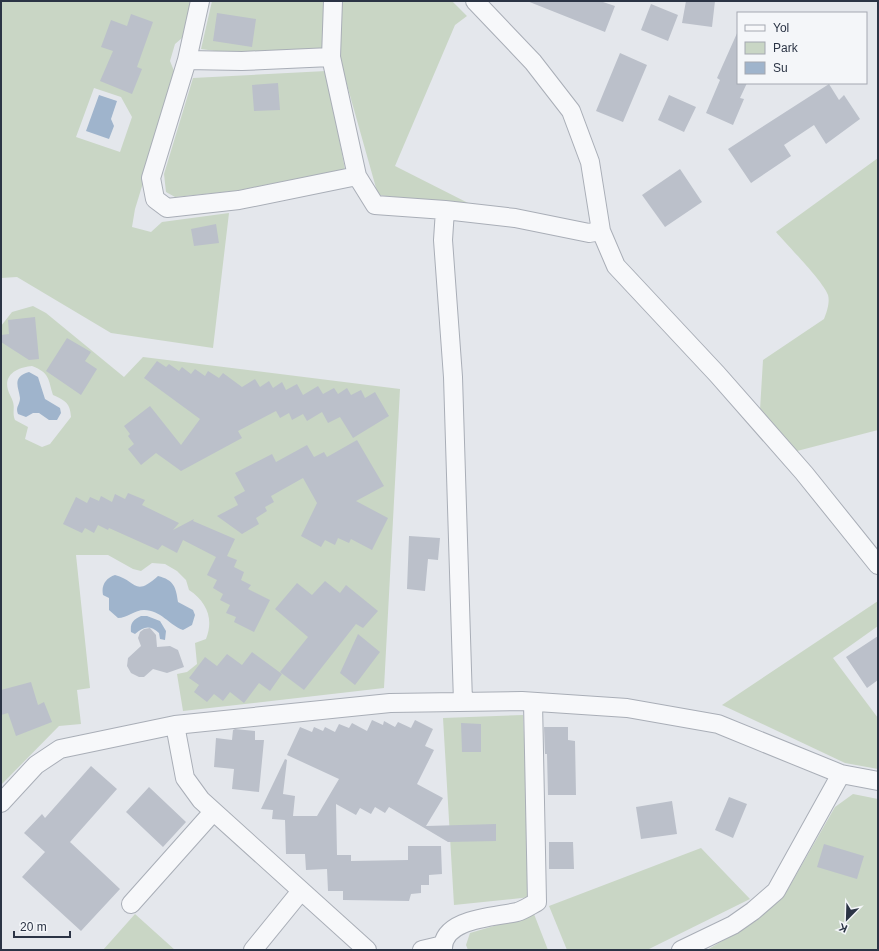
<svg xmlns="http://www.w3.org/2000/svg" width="879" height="951" font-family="Arial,sans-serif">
  <rect width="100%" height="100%" fill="#e4e7ec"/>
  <!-- green -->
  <path fill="#c9d6c5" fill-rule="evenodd" d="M1,1H191L182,38L175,44L170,61L176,76L135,209L132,227L151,232L162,222L229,213L213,348L111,333L17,277L1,278ZM94,88L121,97L132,117L120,152L76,137Z
    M212,1H324L325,49L244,55L201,49Z
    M340,1H452L467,16L455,25L395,166L476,207L378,195L340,60Z
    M326,71L345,169L235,191L175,197L166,192L164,174L193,78Z
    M878,158V430L797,451L760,410L763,360L824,319C827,312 830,302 828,295C823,281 787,245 776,232Z
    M33,306L46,313L124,377L143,357L400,389L384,688L183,711L177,674L187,672L197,664L195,643L206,639C214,619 207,602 189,590L186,580L177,571L165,564L152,563L141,571L133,569L108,555H76L90,688L77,690L81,724L59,726L1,785V326L12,312ZM32,366C50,373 48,379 53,395C66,401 70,403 71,417L50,444L42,447L25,439L28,427L15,420C12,412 15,409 13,402C12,398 9,394 8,390C3,373 20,367 32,366Z
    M878,601V626L833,658L878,718V769L845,763L722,705Z
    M523,715L531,897L454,905L443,718Z
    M853,794L878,799V950H707L757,920L784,896L835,807Z
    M701,848L750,899L647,950H567L549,906Z
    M135,914L175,950H103Z
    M534,914L548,950H468L466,945L470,933Z"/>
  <!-- water -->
  <path fill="#9fb4cc" d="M99,95L117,101L111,119L114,126L109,139L86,131Z
    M29,372L38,377L45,399L60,408L61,413L57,420H49L39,413H33L26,417L18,414C15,407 20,405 20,398C19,388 11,377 29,372Z
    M115,575C136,580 134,598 158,576C174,580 176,587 178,602L193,610L195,615L192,625L183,630C169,625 161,610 144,610C135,610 127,618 118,618L109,610V598L103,595C101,585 106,578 115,575Z
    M141,616H147L160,621L166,631L165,640L160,639L159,633C150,625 144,626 135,634L131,632C130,623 133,620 141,616Z"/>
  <!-- building -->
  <path fill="#bbc0ca" d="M527,1H600L615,6L605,32Z
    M686,1H715L712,27L682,23Z
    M651,4L678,15L668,41L641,30Z
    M217,13L256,19L252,47L213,41Z
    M131,14L153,22L137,67L142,69L132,94L100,81L113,51L101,47L111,20L127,26Z
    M738,31V83H747L740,98L744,99L733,125L706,113L720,80L717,78Z
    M620,53L647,65L623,122L596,111Z
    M278,83L280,110L254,111L252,85Z
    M829,84L839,100L844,95L860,119L826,144L814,125L784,145L791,156L751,183L728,149Z
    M669,95L696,107L684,132L658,120Z
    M680,169L702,202L665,227L642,195Z
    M216,224L219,243L194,246L191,229Z
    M35,317L39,359L29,360L1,342V335L9,334L8,320Z
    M67,338L91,352L85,361L97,369L81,395L46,371Z
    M157,361L166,367L169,364L179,371L182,367L191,374L195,369L205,376L208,371L219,378L223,373L242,387L255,379L260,387L269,381L273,388L282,382L286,390L297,384L303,395L318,386L323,394L334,388L338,394L347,388L351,395L361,390L365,398L375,392L389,416L353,438L340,417L328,423L322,412L307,421L303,414L292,420L289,413L280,418L276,411L238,431L242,438L181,471L156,453L141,465L128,449L134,444L128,436L130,434L124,426L150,406L181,445L200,419L144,378Z
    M357,440L384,486L356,501L388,518L372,550L351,539L349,543L338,538L335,545L325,540L321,547L301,536L317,503L303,478L271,496L274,502L265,507L267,511L256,518L259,524L242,534L217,516L238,505L234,497L245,491L235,473L272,454L276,462L307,445L314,457L324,452L327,457Z
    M128,493L145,500L142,505L179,523L173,530L194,519L193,521L235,539L227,556L237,560L234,567L244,572L241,580L251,585L248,589L270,600L254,632L234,622L236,617L226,613L230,605L220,600L223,594L213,588L217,580L207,575L216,557L183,540L177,553L162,545L158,550L109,528L108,530L98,525L94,533L85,528L82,533L63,524L76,497L87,503L90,497L99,501L101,496L112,502L115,494L125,499Z
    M409,536L440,538L438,560L428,559L425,591L407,589Z
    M325,581L340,593L346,585L378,611L363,628L356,624L304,690L280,672L308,637L275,609L297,583L312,595Z
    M150,628L156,635L157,647L170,646L178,650L184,667L167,673L153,669L144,677H139L131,673L127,666L128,658L141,646L138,638L140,632L144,629Z
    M358,634L380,652L355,685L340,673Z
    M878,636V680L867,688L846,657Z
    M252,652L282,674L270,691L259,683L244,703L230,692L223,701L214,694L207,702L194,692L199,685L189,678L205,657L217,666L227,654L242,665Z
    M31,682L38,705L44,702L52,722L16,736L8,713L1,715V690Z
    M372,720L383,725L384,721L395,727L398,722L411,728L415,720L433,729L425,746L434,750L417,784L443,798L426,826L496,824V841L448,842L389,807L385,813L375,807L371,814L360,808L356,815L336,804L337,855H351V861L408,860V846H441L442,874L429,875V885H421V893L411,894L409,901L343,900V891H328L327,869L306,870L305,854H286L285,820L272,819L273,810L261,809L285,759L287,760L283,794L295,796L293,816H317L339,779L287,755L300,727L312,732L314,727L323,731L325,727L335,732L339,724L349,728L352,723L367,731Z
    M461,723L481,724V752H462Z
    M544,727H568V740L575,741L576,795H548L547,754H545Z
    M235,729L255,731V740H264L259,792L232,789L234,769L214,767L216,738L232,740L233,730Z
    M91,766L117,789L70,842L120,889L81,931L22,877L45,852L24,833L42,814L45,818Z
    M149,787L186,822L163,847L126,812Z
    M729,797L747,804L733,838L715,830Z
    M672,801L677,834L641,839L636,807Z
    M549,842H573L574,869H549Z
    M824,844L864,856L857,879L817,867Z"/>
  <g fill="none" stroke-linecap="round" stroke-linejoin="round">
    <!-- minor casing -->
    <g stroke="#a9aeb7" stroke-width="20">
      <path id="minor" d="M200,1L187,60L151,178L155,199L167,208L239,200L357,176
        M475,1L533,62L571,111L590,162L601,231L616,266L717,374L804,473L878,565
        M331,57L357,176L375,205L445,210
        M187,60L242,61L331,57L333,1
        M463,702L453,377L443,240L445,210L515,218L589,233L601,231
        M175,725L185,778L201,800L367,950
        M1,803L36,765L60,749L175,725L390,703L522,701L627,708L718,724L841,774L878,781
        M131,904L213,812
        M253,950L301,891
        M422,950L443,945
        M443,950C441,918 496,917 517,912C524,910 531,905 537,902L533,702
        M681,950L733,925L753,911L776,891L841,774"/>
    </g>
    <!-- minor -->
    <use href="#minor" stroke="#f7f8fa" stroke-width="18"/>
  </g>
  <!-- border -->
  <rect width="879" height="951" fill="none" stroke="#2b3445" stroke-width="4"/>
  <!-- legend -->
  <rect x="737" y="12" width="130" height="72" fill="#f4f6f9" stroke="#a4a8b1"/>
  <rect x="745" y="25" width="20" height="6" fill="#f7f8fa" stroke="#a4a8b1"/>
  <text x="773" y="32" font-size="12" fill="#2b3445">Yol</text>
  <rect x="745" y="42" width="20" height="12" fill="#c9d6c5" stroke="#a4a8b1"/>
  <text x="773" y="52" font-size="12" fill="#2b3445">Park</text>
  <rect x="745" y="62" width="20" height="12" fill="#9fb4cc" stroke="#a4a8b1"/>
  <text x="773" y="72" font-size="12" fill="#2b3445">Su</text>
  <!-- north arrow -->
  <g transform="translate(847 919) rotate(203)" stroke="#f4f6f9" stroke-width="3" paint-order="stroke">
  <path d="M0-3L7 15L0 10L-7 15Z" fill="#2b3445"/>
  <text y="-6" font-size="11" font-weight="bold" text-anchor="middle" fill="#2b3445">K</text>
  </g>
  <!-- scale -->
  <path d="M14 931v6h56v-6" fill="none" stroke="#2b3445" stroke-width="2"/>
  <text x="20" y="931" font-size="12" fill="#2b3445" stroke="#f4f6f9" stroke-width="3" paint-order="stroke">20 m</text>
</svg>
